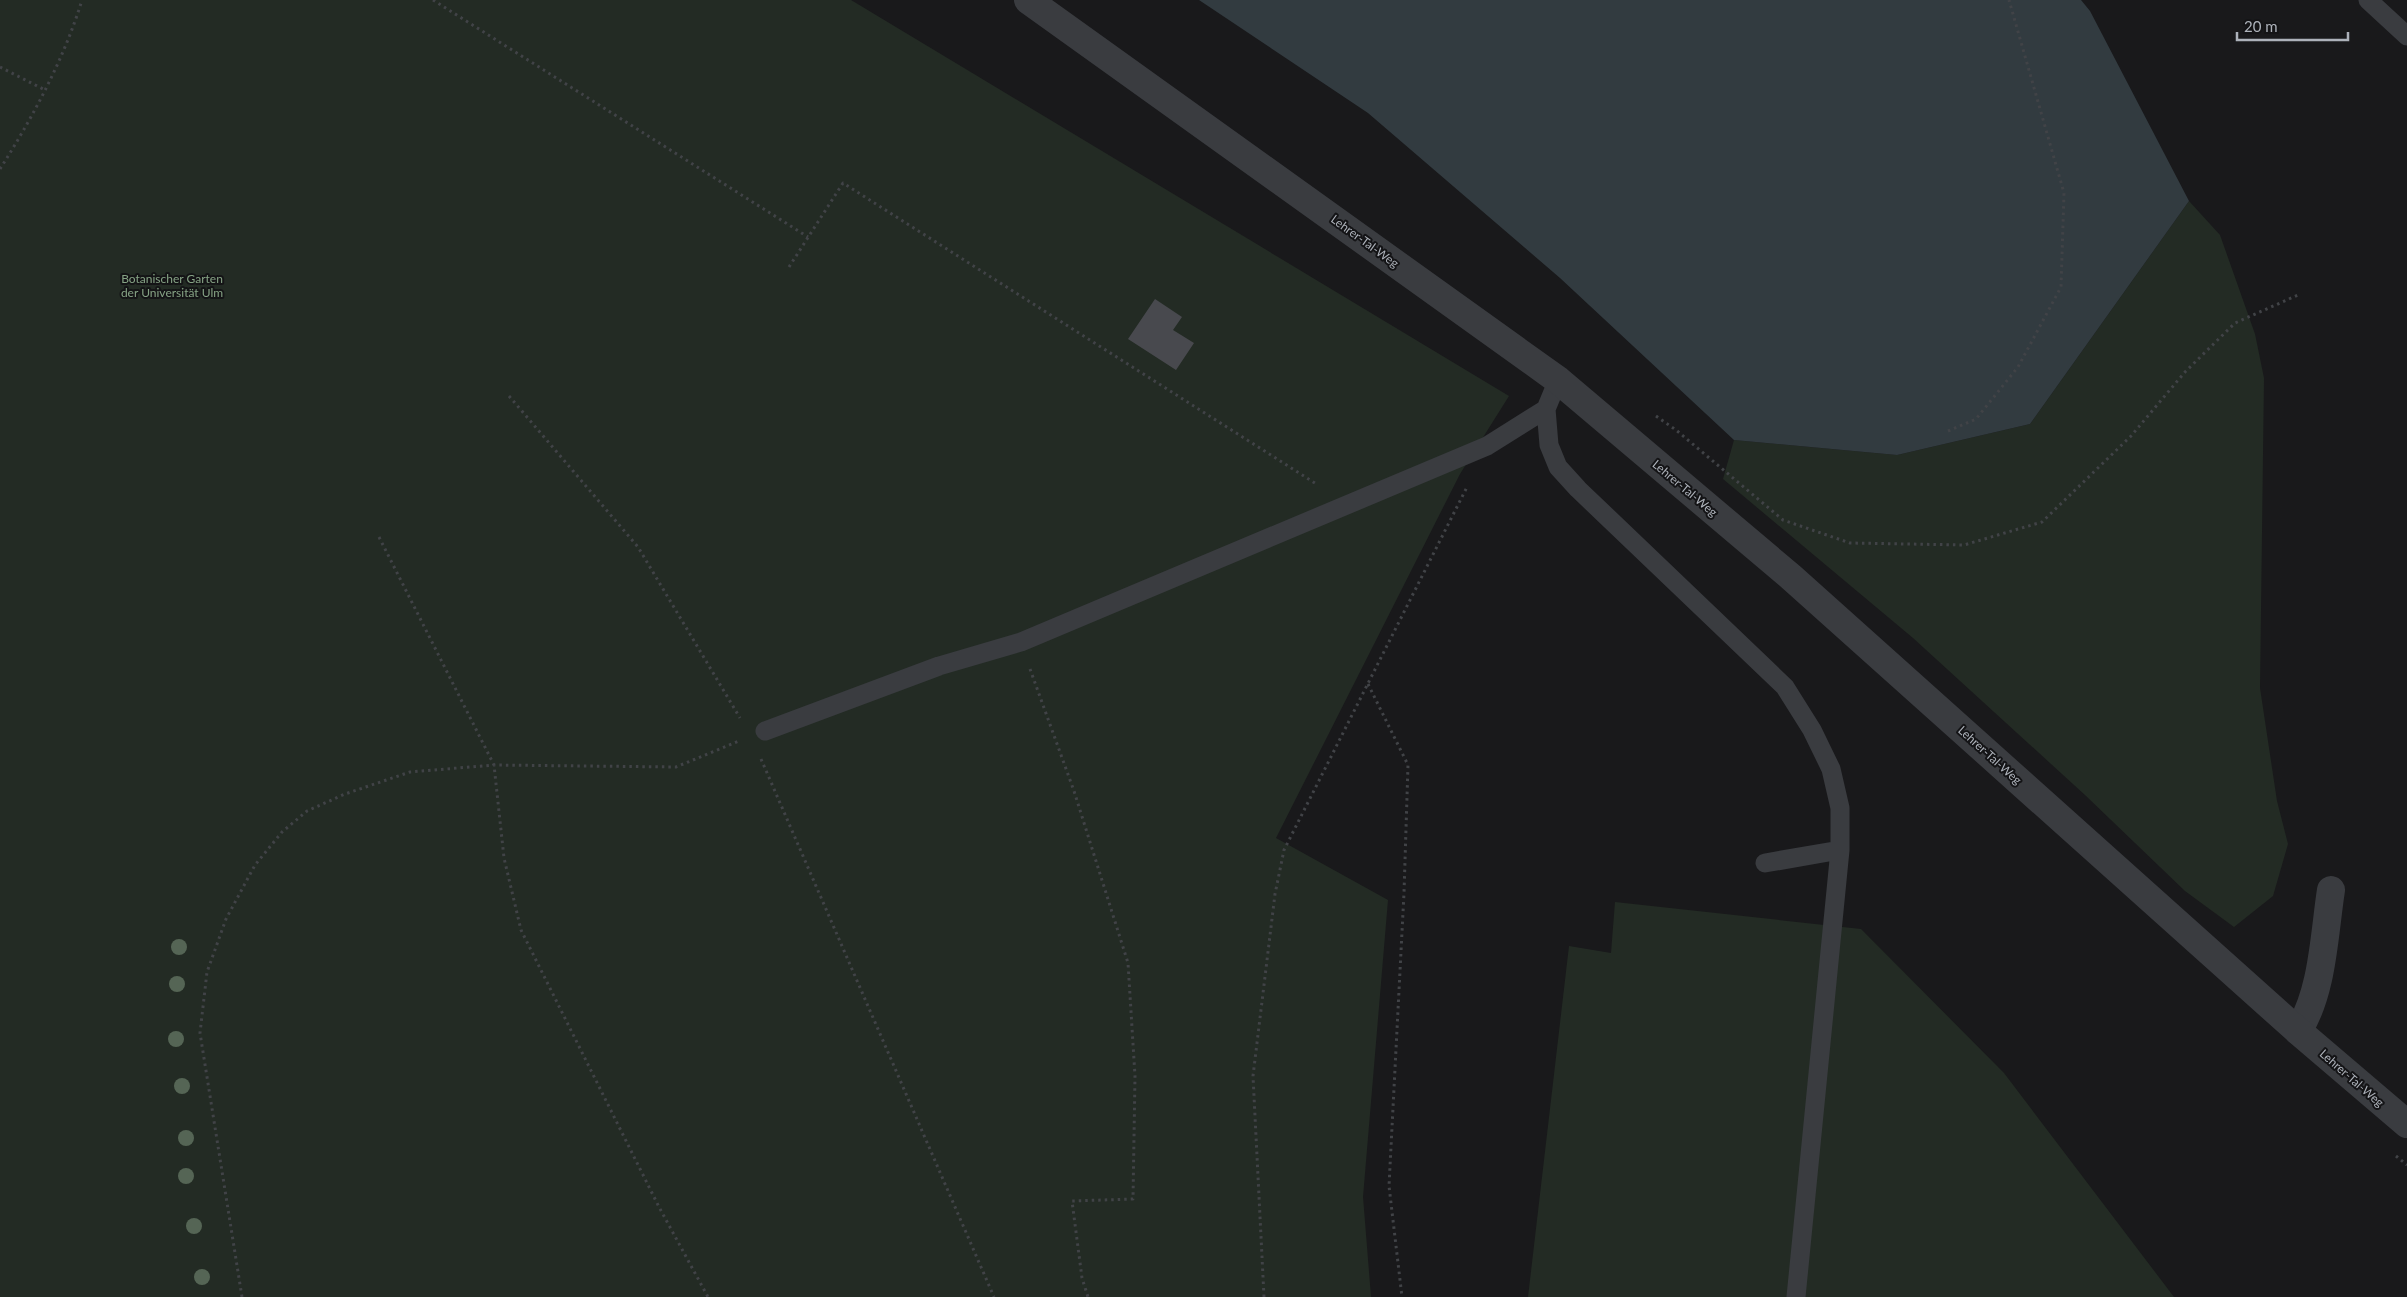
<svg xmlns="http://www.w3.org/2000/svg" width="2407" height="1297" font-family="Lato,sans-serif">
  <rect width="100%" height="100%" fill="#19191b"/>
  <!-- green -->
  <path fill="#232b24" d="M0,0H851L1509,396L1460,474L1276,838L1388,900L1363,1197L1371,1297H0Z
    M2189,201L2220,235L2255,334L2264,378L2260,688L2277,801L2288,844L2273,896L2234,927L2185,891L2085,795L1913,638L1723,479L1734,440L1897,455L2030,424Z
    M1615,902L1861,929L2004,1073L2174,1297H1528L1569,946L1611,953Z"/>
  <!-- water -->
  <path fill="#323b40" d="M1199,0H2081L2090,11L2189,201L2030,424L1897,455L1734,440L1560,278L1368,113Z"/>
  <!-- building -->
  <path fill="#48494e" d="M1155,299L1182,317L1173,330L1194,343L1176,370L1128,339Z"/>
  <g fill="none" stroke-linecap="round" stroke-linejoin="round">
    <!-- path -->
    <path stroke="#414347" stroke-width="3" stroke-dasharray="2.5 4" stroke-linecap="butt" d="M433,0L808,237
      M0,67L45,90
      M0,169C33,117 64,59 82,0
      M789,267L843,183L1318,485
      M509,396L638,547L740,718
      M1656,416L1676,430L1783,520L1850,543L1964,545L2042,522L2131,436L2185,372L2235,323L2298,295
      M1948,431L1976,419L2018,367L2061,287L2064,193L2009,0
      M379,537L494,765L504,858L521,930L659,1207L708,1297
      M1030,669L1074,791L1128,963L1135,1076L1133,1199L1072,1201L1082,1278L1088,1297
      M1368,684L1408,765L1404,893L1389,1186L1402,1297
      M761,759L994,1297
      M2396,1156L2407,1165
      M242,1297L200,1033L207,972L226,919L255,865L282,832L307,811L345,794L410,772L494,765L676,767L739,741
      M1264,1297L1253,1076L1275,894L1284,850L1467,487"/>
    <!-- service -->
    <path stroke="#3a3c40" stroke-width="19" d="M2368,0L2407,36
      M1558,380L1546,409L1549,445L1558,467L1578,489L1785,687L1812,730L1831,769L1840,808V850L1796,1297
      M765,731L939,666L1021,642L1487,446L1546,409
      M1765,863L1840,850"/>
    <!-- minor -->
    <path stroke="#3a3c40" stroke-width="28" d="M2298,1031C2323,992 2324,935 2331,890"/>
    <!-- tertiary -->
    <path stroke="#3a3c40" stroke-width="28" d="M1028,0L1558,380L1791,577L2298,1031L2407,1124"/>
  </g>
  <!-- trees -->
  <g fill="#556555">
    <circle cx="179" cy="947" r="8"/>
    <circle cx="177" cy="984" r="8"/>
    <circle cx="176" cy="1039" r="8"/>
    <circle cx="182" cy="1086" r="8"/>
    <circle cx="186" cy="1138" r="8"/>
    <circle cx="186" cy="1176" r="8"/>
    <circle cx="194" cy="1226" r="8"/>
    <circle cx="202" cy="1277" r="8"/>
  </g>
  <g text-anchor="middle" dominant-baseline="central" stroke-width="4" stroke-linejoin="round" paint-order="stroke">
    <!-- street labels -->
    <g font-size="12" fill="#adb2ba" stroke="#141416">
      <text transform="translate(1365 241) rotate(36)">Lehrer-Tal-Weg</text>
      <text transform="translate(1685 488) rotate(40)">Lehrer-Tal-Weg</text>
      <text transform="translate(1990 755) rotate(42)">Lehrer-Tal-Weg</text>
      <text transform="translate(2352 1078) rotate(41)">Lehrer-Tal-Weg</text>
    </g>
    <!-- park labels -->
    <g font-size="12" fill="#86a385" stroke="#141416">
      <text x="172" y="278">Botanischer Garten<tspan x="172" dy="14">der Universität Ulm</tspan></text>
    </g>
  </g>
  <!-- scale -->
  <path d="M2237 32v8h111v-8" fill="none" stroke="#adb2ba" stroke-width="2.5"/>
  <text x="2244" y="32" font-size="15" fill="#adb2ba" stroke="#141416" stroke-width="4" paint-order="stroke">20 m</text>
</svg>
